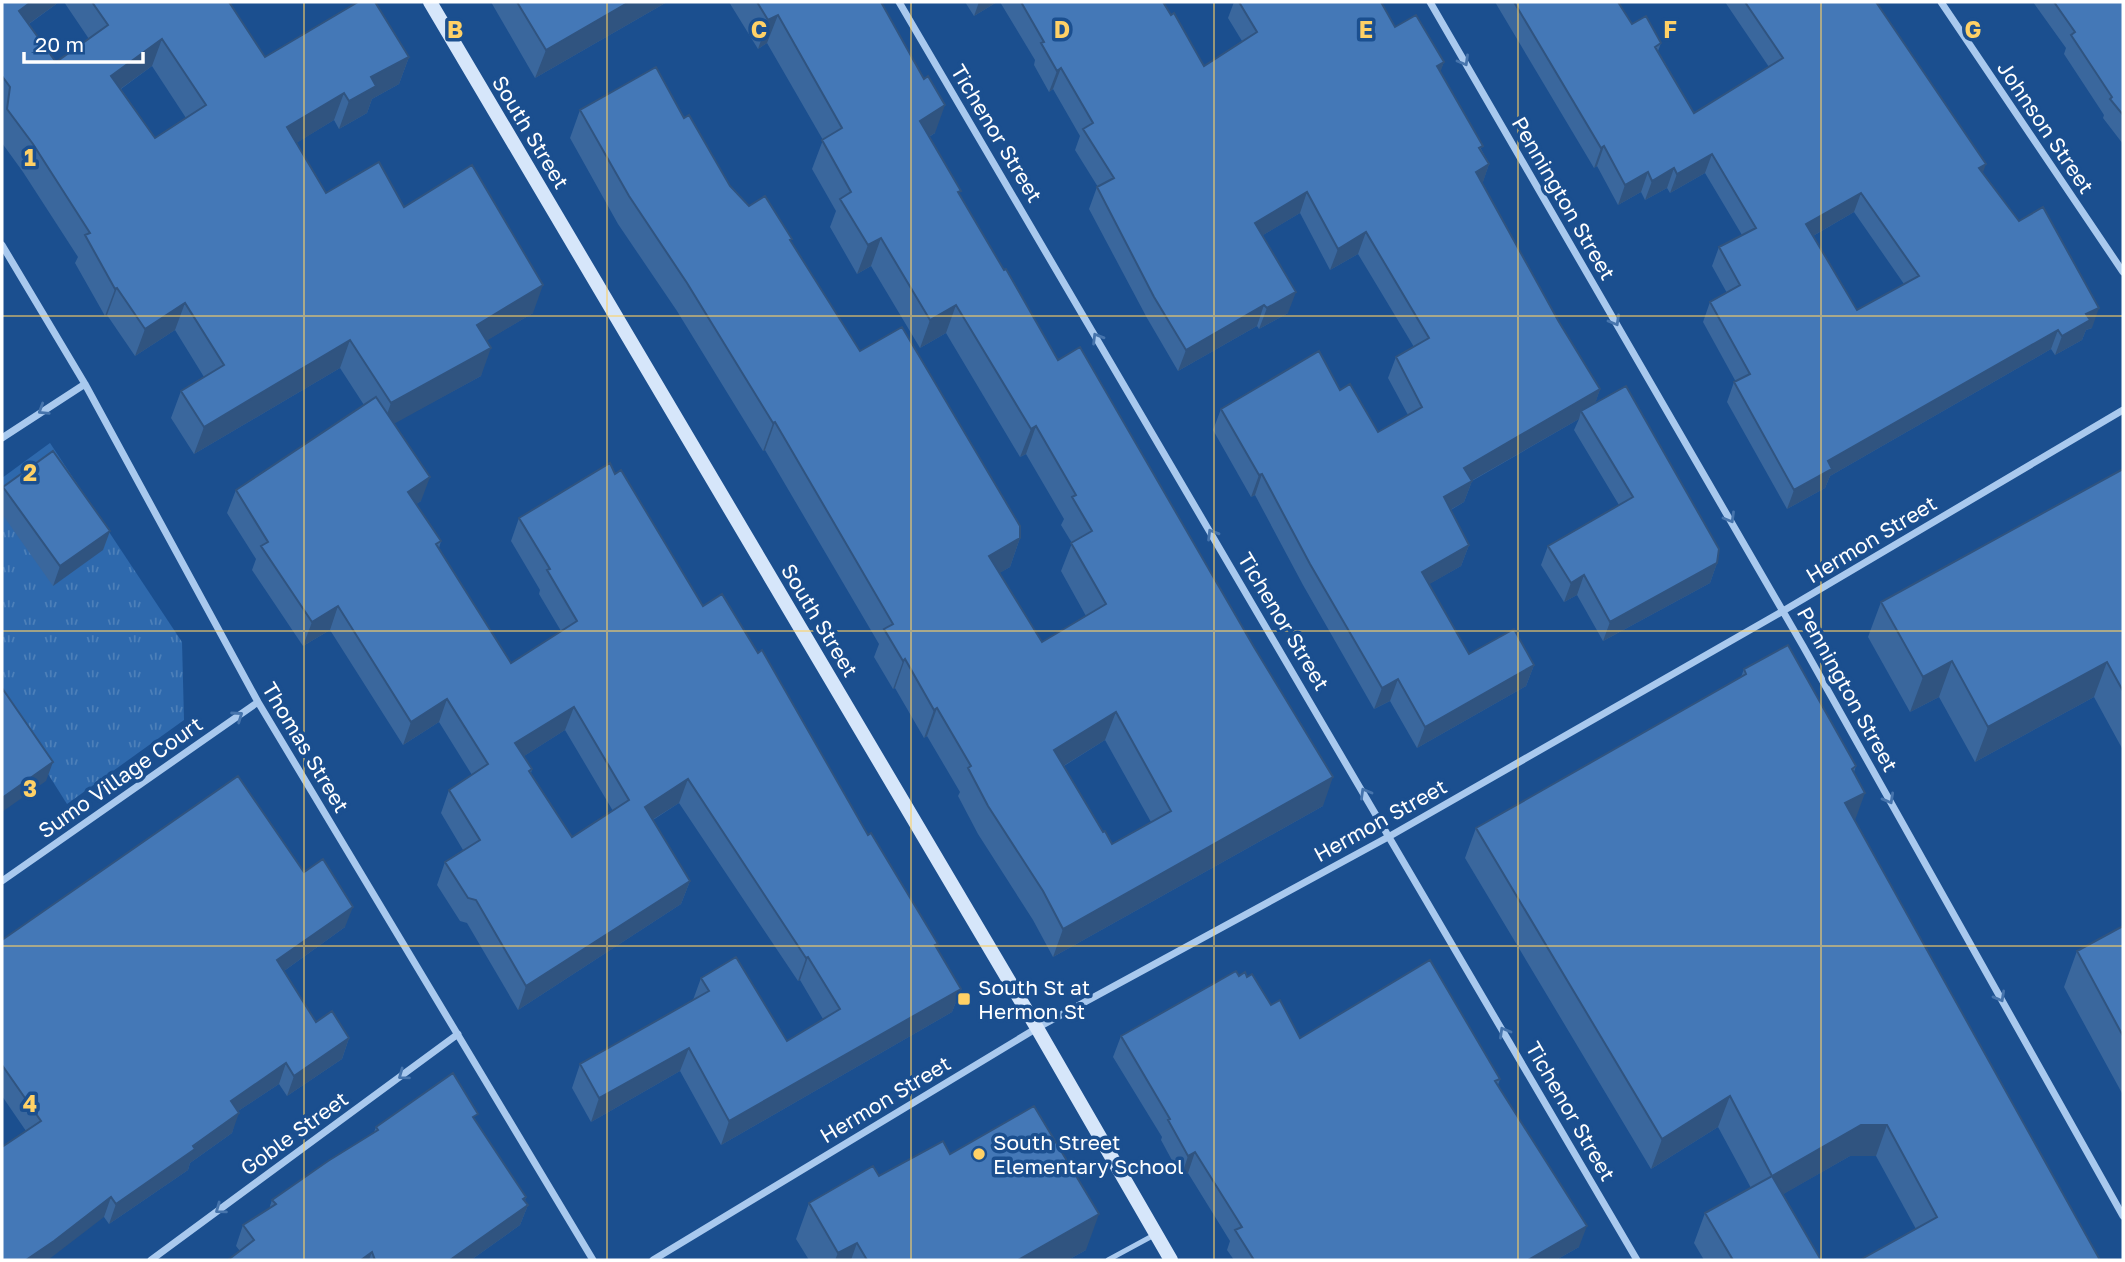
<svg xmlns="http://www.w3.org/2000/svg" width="2125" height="1262" font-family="'Golos Text',sans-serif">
  <defs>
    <pattern id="park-tufts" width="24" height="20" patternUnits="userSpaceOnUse" patternTransform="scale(1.75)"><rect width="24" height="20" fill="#2e69ad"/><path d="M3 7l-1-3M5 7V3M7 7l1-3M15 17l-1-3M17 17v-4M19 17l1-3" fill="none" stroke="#4d80b9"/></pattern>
  </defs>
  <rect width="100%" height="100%" fill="#1b4f8f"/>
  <!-- park -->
  <path fill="url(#park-tufts)" d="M50,443L182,642L184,720L67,804L2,701V478Z"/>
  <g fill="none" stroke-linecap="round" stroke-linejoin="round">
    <!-- lane -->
    <path stroke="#a9c9ee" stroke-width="5" d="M1108,1260L1156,1234"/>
    <!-- street -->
    <path stroke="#a9c9ee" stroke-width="7" d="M899,2L1637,1260
      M1430,2L1803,646L2123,1216
      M1941,2L2123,272
      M2,245L85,384L258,702L593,1260
      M2,438L85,384
      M2,881L258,702
      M151,1260L458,1034
      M653,1260L1037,1028L1390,836L1783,611L2123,410"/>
    <!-- secondary -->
    <path stroke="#d6e6fa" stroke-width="14" d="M430,2L1037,1028L1171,1260"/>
  </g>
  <!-- wall -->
  <path fill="#3a679d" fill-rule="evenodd" d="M2,2H59L29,24L56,62L89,39L64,2H229L265,57H409L399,84L372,99L367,113L339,129L334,120L296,143L326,193L404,207L533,313L487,340L481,376L394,423L421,501L416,504L441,541L439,548L511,663L561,631L539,594L540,590L511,541L519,518L615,474L703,606L868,835L961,989L952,1012L721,1145L680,1071L591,1122L572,1088L580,1064L693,1000L701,978L787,1041L823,1019L800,980L798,981L679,803L653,820L690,881L681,904L518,1010L467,923L460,921L437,885L445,862L463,850L441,813L449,790L472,775L439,722L403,745L330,630L303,646L252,570L256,559L227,513L236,490L364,405L340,368L194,454L171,418L181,391L204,377L175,330L135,356L107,315L105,316L75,263L78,257L23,172L2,143ZM152,66L186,118L155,138L121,89ZM565,730L613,811L572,837L531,773L532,769L524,756Z
    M491,2H667L535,78Z
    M729,2H881L935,133L929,137L959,194L1323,806L1053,957L1033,920L978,834L958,796L960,792L927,736L924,738L895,688L893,689L874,657L879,644L765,450L763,451L677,311L618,224L570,138L580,110L684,118L730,186L749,206L791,242L860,351L1020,538L1010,567L999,573L1042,642L1086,616L1061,571L1072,543L1061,525L1064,519L1026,454L1020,457L946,333L920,348L871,266L857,274L830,227L836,211L812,169L823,140L767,43L758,49ZM1105,740L1151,822L1112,844L1103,832L1064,766Z
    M965,2H997L974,16Z
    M1000,2H1163L1204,66L1242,41L1228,18L1234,2H1381L1395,27L1444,62L1440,71L1489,164L1482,184L1559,322L1600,389L1595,403L1717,563L1710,583L1603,641L1577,595L1564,602L1541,565L1548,546L1619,505L1574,430L1579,419L1472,481L1464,502L1451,510L1469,545L1461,566L1429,584L1469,654L1534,665L1526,686L1417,748L1390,701L1374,709L1303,585L1255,495L1251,497L1213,430L1221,409L1340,390L1378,432L1408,415L1388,378L1396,357L1414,347L1358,254L1330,270L1300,213L1263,235L1288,313L1259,329L1257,326L1178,371L1147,318L1089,209L1097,187H1098L1075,150L1080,136L1053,89L1049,92L1034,65L1035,60Z
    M1495,2H1618L1632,24L1661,43L1658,51L1694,113L1769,67L1725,2H1876L1983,173L2092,328L2086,330L2082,340L2055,355L2051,349L1830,476L1825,488L1787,509L1727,402L1734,382H1736L1703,322L1710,302L1727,293L1712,266L1719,247L1742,235L1705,173L1670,193L1667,188L1645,200L1641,192L1618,205L1597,166L1594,168ZM1854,212L1904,284L1857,310L1813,236Z
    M2033,2H2123V144L2103,118L2104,115L2064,54L2066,48Z
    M2123,469V750L2094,697L1975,762L1939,697L1910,712L1868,637L1881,602Z
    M3,487L110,531L103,550L53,586L2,514V491Z
    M1744,669L1856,766L1854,772L1855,821L2100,1260L1916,1229L1876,1156H1850L1783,1194L1821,1260H1704L1694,1243L1705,1213L1751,1188L1718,1127L1651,1169L1465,858L1476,828L1741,677Z
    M304,872L345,927L284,971L316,1022L349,1038L342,1059L287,1096L279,1084L238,1111L232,1133L190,1163L188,1170L109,1224L104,1217L26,1131L2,1096V940Z
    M2123,926V1095L2064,987L2077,951Z
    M1239,976L1247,977L1300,1038L1500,1079L1498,1085L1579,1247L1556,1260H1234L1227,1250L1230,1241L1188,1173L1181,1177L1161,1140L1162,1137L1113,1057L1121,1036Z
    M476,1121L526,1197L525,1200L528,1205L520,1225L471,1260H228L240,1251L236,1246L243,1225L269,1209L272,1200L374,1132L376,1127Z
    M950,1154L1086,1250L1068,1260H809L796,1239L809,1203L879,1176Z"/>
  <!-- shaded-wall -->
  <path fill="#305480" d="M31,2H59L9,38L19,11Z
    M629,2H667L535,78L546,50Z
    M979,2H997L974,16Z
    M778,15L767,43L758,49L768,20Z
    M162,39L152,66L101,103L111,76Z
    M409,57L399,84L372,99L367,113L339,129L349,101L371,77Z
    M1444,62L1436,84L1437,66Z
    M1061,68L1053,89L1049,92L1057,71Z
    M344,93L334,120L277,155L287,127Z
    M945,105L935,133L909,149L920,121Z
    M1604,146L1597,166L1594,168L1601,148Z
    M1712,154L1705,173L1670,193L1677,174Z
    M1489,164L1482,185L1476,172Z
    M1986,164L1979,184V168Z
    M1674,168L1667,188L1645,200L1652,181Z
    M1648,172L1641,192L1618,205L1625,185Z
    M1307,192L1300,213L1248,244L1255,223Z
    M1861,193L1854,212L1799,244L1806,224Z
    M1366,232L1358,254L1330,270L1338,249Z
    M881,238L871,266L857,274L868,245Z
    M543,285L533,313L468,352L477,325Z
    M117,288L107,315L105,316L115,289Z
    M1296,292L1288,313L1259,329L1267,308Z
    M185,303L175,330L135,356L145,329Z
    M956,305L946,333L920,348L930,320Z
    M1264,305L1257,326L1178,371L1186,350Z
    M2099,308L2092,328L2086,330L2082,340L2055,355L2062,336L2086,314Z
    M2058,330L2051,349L1830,476L1825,488L1787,509L1794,490L1828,461Z
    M350,340L340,368L194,454L204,427Z
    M491,348L481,376L381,431L391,403Z
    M1600,389L1593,410L1581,411L1579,419L1457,489L1464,468Z
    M775,422L765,450L763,451L773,423Z
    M1036,426L1026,454L1020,457L1031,429Z
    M1262,474L1255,495L1251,497L1259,475Z
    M430,477L421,501L400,515L408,492Z
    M1472,481L1464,502L1436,518L1444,497Z
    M110,531L103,550L53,586L60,566Z
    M1020,538L1010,567L979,585L989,556Z
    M1469,545L1461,566L1414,593L1422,572Z
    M1717,563L1710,583L1603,641L1610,622Z
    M1584,575L1577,595L1564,602L1571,583Z
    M338,606L330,630L303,646L312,622Z
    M905,659L895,688L893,689L903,661Z
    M1952,661L1939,697L1910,712L1923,677Z
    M2107,662L2094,697L1975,762L1988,727Z
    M1534,665L1526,686L1417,748L1425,727Z
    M1398,679L1390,701L1374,709L1382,688Z
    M447,699L439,722L403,745L411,722Z
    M574,707L565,730L507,767L515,743Z
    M937,708L927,736L924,738L934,710Z
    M1116,712L1105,740L1044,778L1054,750Z
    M53,762L46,781L2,812V798Z
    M1333,777L1323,806L1053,957L1063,929Z
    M688,779L679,803L636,830L645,807Z
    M1865,793L1854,823L1845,803Z
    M690,881L681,904L518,1010L526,986Z
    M353,907L345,927L270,981L277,960Z
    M808,957L800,980L798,981L806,958Z
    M961,989L952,1012L721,1145L729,1121Z
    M349,1038L342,1059L287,1096L294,1076Z
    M689,1048L680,1071L591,1122L599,1098Z
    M286,1063L279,1084L223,1121L231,1101Z
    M1730,1096L1718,1127L1651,1169L1662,1139Z
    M239,1113L232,1133L190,1163L188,1170L109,1224L116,1204Z
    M1861,1125H1887L1876,1156H1850L1761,1207L1772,1176Z
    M1195,1152L1188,1173L1181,1177L1188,1156Z
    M111,1197L104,1217L48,1260H26Z
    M526,1197L521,1209L528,1205L520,1225L471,1260H450Z
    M1099,1214L1086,1250L1068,1260H1018Z
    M1587,1226L1579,1247L1556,1260H1528Z
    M857,1243L851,1260H835L838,1253Z
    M372,1252L369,1260H361Z"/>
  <!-- building -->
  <path fill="#4478b7" stroke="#305480" stroke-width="2" fill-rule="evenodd" d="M2,2H31L19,11L56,62L108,25L92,2H229L265,57L358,2H375L409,57L371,77L376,86L349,101L344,93L287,127L326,193L379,162L404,207L472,165L543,285L477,325L491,348L391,403L350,340L204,427L181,391L224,365L185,303L145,329L117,288L115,289L85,235L90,233L33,144L7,109L10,87L2,76ZM162,39L206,105L155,138L111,76Z
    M517,2H629L546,50Z
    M757,2H881L924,79L928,76L945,105L920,121L961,191L958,192L1004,270L1006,269L1058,360L1080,347L1254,647L1333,777L1063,929L1043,891L988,806L968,768L971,766L937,708L934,710L905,659L903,661L884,629L893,624L775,422L773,423L687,283L629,196L580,110L656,67L684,118L689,115L730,186L749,206L765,196L792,239L790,240L860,351L902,327L1020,526V538L989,556L1042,642L1106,604L1071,543L1092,531L1072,497L1076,495L1036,426L1031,429L956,305L930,320L881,238L868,245L840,199L851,192L822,140L842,128L778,15L768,20ZM1116,712L1171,811L1112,844L1105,831L1103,832L1054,750Z
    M1021,2H1163L1171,15L1174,13L1204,66L1257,32L1239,2H1381L1395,27L1416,15L1444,62L1437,66L1483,146L1479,148L1489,164L1476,172L1559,322L1600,389L1464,468L1472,481L1444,497L1469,545L1422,572L1469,654L1514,629L1534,665L1425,727L1398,679L1382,688L1310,564L1262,474L1259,475L1221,409L1319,351L1340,390L1350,384L1378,432L1422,407L1396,357L1429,338L1366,232L1338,249L1307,192L1255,223L1296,292L1267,308L1264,305L1186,350L1154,297L1097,187L1114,178L1083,129L1093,123L1061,68L1057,71L1041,43L1044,42Z
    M1514,2H1618L1632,24L1646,16L1661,43L1655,47L1694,113L1783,58L1745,2H1876L1986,164L1979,168L2019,221L2043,207L2099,308L2086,314L2090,320L2062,336L2058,330L1828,461L1832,469L1794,490L1734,382L1750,374L1710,302L1740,285L1719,247L1756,228L1712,154L1677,174L1674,168L1652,181L1648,172L1625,185L1604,146L1601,148ZM1861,193L1919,276L1857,310L1806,224Z
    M2054,2H2123V115L2110,99L2112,97L2071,35L2075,32Z
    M1626,386L1719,549L1717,563L1610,622L1584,575L1571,583L1548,546L1633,497L1581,411Z
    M376,397L430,477L408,492L441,541L436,544L511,663L577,621L547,570L550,569L519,518L610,463L615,474L621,470L703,606L722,594L758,653L762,650L868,835L871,833L938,944L935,945L961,989L729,1121L689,1048L599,1098L580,1064L709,991L701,978L736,957L787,1041L840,1009L808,957L806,958L688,779L645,807L690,881L526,986L476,900L468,898L445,862L480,840L449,790L488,764L447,699L411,722L338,606L312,622L261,546L268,542L236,490ZM574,707L629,800L572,837L529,771L532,769L515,743Z
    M53,451L110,531L60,566L3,487Z
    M2123,469V691L2107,662L1988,727L1952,661L1923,677L1881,602Z
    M1788,645L1856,766L1852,769L1865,793L1845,803L2100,1260H1860L1937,1217L1887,1125H1861L1772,1176L1730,1096L1662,1139L1476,828L1746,674L1744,669Z
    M2,688L53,762L2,798Z
    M238,776L304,872L323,859L353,907L277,960L316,1022L332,1011L349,1038L294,1076L286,1063L231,1101L239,1113L193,1146L195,1149L116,1204L111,1197L54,1241L26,1260H2V1147L41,1121L2,1065V940Z
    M2123,926V1036L2077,951Z
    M1430,960L1500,1079L1495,1081L1587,1226L1528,1260H1254L1235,1230L1242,1227L1195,1152L1188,1156L1168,1120L1170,1119L1121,1036L1236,971L1239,976L1245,972L1247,977L1252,974L1271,1005L1280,1000L1300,1038Z
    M453,1073L478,1114L473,1117L526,1197L523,1199L528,1205L450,1260H375L372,1252L361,1260H228L254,1240L243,1225L276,1204L272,1200L328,1161L378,1130L376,1127Z
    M1034,1106L1099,1214L1018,1260H867L857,1243L838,1253L809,1203L873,1166L879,1176L943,1141L950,1154Z
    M1772,1176L1821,1260H1733L1705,1213Z"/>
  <!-- one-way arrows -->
  <defs><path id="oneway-chevron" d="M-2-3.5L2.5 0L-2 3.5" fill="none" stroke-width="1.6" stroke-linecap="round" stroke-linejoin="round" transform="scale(1.75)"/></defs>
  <g stroke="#4674ac">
    <use href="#oneway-chevron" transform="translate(1464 61) rotate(60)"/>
    <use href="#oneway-chevron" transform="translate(1615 321) rotate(60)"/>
    <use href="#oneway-chevron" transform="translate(1097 338) rotate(-121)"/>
    <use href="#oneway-chevron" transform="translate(43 410) rotate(148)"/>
    <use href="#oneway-chevron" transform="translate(1730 518) rotate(60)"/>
    <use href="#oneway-chevron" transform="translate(1212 534) rotate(-121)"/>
    <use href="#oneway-chevron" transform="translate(238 716) rotate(-35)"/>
    <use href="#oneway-chevron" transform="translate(1365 793) rotate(-120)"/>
    <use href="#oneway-chevron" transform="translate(1889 799) rotate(61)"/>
    <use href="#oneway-chevron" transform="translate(2000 997) rotate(61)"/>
    <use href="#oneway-chevron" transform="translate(1504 1032) rotate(-120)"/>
    <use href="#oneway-chevron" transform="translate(403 1075) rotate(144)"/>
    <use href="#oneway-chevron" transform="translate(220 1209) rotate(144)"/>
  </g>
  <!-- grid -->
  <path fill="none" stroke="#ffd166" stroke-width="2" stroke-opacity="0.55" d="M304,2V1260M607,2V1260M911,2V1260M1214,2V1260M1518,2V1260M1821,2V1260M2,316H2123M2,631H2123M2,946H2123"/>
  <!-- markers -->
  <g fill="#ffd166" stroke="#1b4f8f" stroke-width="2.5">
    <rect x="957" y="992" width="14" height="14" rx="3.5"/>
    <circle cx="979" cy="1154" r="7"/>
  </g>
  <g text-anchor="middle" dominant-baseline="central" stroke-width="7" stroke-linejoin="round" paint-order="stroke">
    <!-- street labels -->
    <g font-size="21" fill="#fff" stroke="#1b4f8f">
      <text transform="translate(2046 127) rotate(56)">Johnson Street</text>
      <text transform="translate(531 132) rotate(59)">South Street</text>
      <text transform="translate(997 133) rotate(59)">Tichenor Street</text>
      <text transform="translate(1564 198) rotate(60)">Pennington Street</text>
      <text transform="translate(1871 539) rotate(-31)">Hermon Street</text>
      <text transform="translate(820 620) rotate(59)">South Street</text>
      <text transform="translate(1284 621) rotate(59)">Tichenor Street</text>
      <text transform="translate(1848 689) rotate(61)">Pennington Street</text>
      <text transform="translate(306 747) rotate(59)">Thomas Street</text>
      <text transform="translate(120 777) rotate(-35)">Sumo Village Court</text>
      <text transform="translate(1380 820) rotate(-29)">Hermon Street</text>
      <text transform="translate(885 1099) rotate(-31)">Hermon Street</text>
      <text transform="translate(1571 1111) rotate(60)">Tichenor Street</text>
      <text transform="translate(294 1133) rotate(-36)">Goble Street</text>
    </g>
    <!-- poi labels -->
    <g font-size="21" fill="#fff" stroke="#1b4f8f" text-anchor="start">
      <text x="978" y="987">South St at<tspan x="978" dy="24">Hermon St</tspan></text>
      <text x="993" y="1142">South Street<tspan x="993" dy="24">Elementary School</tspan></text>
    </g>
  </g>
  <g font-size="23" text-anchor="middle" font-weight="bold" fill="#ffd166" stroke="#1b4f8f" stroke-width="7" stroke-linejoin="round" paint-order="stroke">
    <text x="455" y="38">B</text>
    <text x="759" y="38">C</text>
    <text x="1062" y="38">D</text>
    <text x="1366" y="38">E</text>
    <text x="1670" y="38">F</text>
    <text x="1973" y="38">G</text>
    <text x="30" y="166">1</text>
    <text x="30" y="481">2</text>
    <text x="30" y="797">3</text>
    <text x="30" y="1112">4</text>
  </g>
  <!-- border -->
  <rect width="2125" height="1262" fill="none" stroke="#ffffff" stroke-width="7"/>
  <!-- scale -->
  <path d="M24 52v10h119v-10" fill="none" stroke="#ffffff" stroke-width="3.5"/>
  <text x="35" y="52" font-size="21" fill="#ffffff" stroke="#1b4f8f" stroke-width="5" paint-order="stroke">20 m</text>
</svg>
